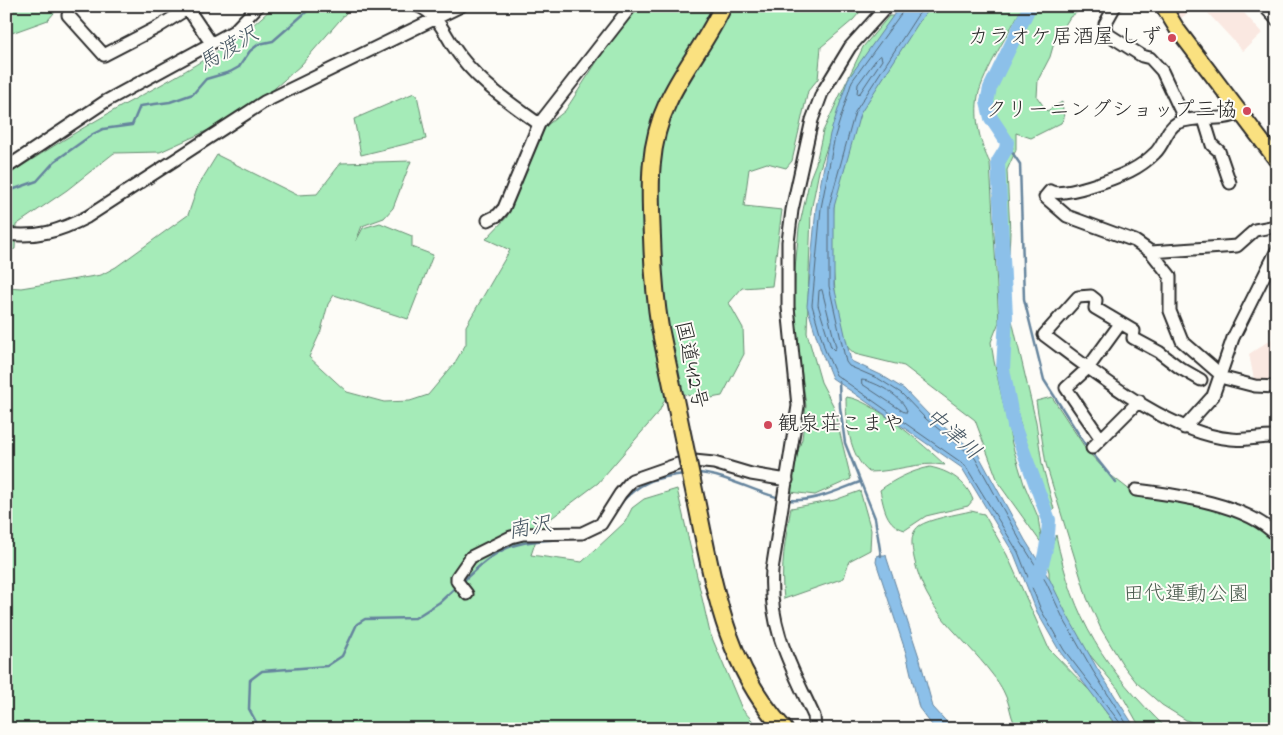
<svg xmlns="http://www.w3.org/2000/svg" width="1283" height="735" font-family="'Indie Flower','Klee One',sans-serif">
  <rect width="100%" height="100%" fill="#fdfcf7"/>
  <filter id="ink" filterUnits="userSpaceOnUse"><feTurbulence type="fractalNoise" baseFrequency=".02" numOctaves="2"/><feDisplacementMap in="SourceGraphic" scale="10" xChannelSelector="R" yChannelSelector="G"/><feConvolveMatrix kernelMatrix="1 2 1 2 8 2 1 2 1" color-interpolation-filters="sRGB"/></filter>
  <g filter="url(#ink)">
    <!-- built -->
    <path fill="#fae8e1" d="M1167,6H1238L1262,33L1243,51L1206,11L1193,9L1176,22Z
      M1277,327V385L1255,384L1249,354L1273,338L1270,328Z"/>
    <!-- green -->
    <path fill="#a5ebb8" stroke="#688b72" d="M6,6H60L48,20L6,35Z
      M274,6H352L301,65L267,95L235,118L160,152L114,153L67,190L16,225L15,249L6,252V176C41,154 75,132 111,112C167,81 227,52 274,6Z
      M633,6H865L853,20L821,47L818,79L808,91L792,161L786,168L767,163L749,169L744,206L782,210L772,286L742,288L729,303L743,328L744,354L722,396L700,400L670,388L659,412L598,483L549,520L539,531L531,555L582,562L625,522L632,508L644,499L677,489L710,633L742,709L760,729H6V287L21,288L101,275L116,267L188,215L198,186L217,155L297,195L317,194L341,163L411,161L393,208L384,218L362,226L356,241L363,228L380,223L412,236V247L433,255L408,319L334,295L328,304L321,331L309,357L347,392L384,402L410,401L428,395L454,364L466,344V326L510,250L486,239L507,217L525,161L546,126L565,111Z
      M931,6H1023C1011,29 983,73 978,96C974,118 980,144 990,163L999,322L991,342L994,361L1012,444L1024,484L1038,517L1042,544L999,484L975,420L904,366L855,354L845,345L836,304L832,253L834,203L845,152L871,86Z
      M1034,6H1087L1070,17L1054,43L1050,57L1038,80L1037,97L1047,111L1062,102L1064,118L1061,123L1031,138L1016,133V150L1007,170L1010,233L1009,254H1005L1001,170L1013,148L992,108L999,72Z
      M889,16H896L842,102L819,171L811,211L807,333L821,382L833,405L851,479L815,495L790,492L796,457L802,439L806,406L794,313L795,269L799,228L810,178L816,163L823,131L863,47Z
      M414,93L417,95L426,139L361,155L354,119Z
      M1008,303L1036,422L1042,464L1054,509L1049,513L1031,468L1006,365Z
      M846,397C872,399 925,446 945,465C919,461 895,472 869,472C849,456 846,421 846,397Z
      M1052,397L1088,452L1108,473L1131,491L1198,502L1255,522L1277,539V729H1208L1186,720L1162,705L1137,683L1123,665L1101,629L1087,598L1046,464L1036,401Z
      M930,467C949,471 966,481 973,500L968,506L926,516L905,530C886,525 884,508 880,490C895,479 911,471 930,467Z
      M860,491L871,530L870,550L849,561L844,578L784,599C780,568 785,539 791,508L835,500Z
      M971,511L984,514L1007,555L1049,649L1093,694L1118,729H1018C1010,718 1011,708 1006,697C1003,689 997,680 992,674C961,633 926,614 914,558C912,547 909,534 919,526C929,519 958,514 971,511Z
      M1056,535C1073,620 1105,669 1167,729H1141L1119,690L1074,636L1049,587V572L1046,561Z"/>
    <!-- water -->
    <path fill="#8cc0e9" stroke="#65849d" d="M900,6H933L921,19L860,114L834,207V286L851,361L881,375L904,389L929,415L978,454L1025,540L1050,580L1067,615L1097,668L1136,729H1119L1060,652L1037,612L1014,554L962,468L832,378L821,351L807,306L816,208L830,134L848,79Z
      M881,555H886L887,559L920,660L933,707L953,729H935L919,708L906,653L876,562L877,556Z"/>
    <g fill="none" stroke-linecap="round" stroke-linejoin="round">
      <!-- shore -->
      <path stroke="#526777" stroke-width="1" d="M904,6L903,11L852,81L835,136L821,208L812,305L825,350L836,375L965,465L1018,552L1041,610L1064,650L1121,724L1122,729
        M926,6L917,16L855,112L829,206V286L846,362L849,366L879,379L901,393L926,419L975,458L1021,542L1046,582L1063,618L1093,671L1130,729
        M881,56L882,60L860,93L857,94L858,84L878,57Z
        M822,290L836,347L834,350L831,347L818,305L819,291Z
        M862,380C875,381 905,398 907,412H904L862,384Z"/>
      <!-- stream -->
      <path stroke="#65849d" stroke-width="2.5" d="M1007,145L1020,164L1024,299L1044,380L1085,444L1116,483
        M6,192L37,181L55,161L93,134L103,129L132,125L140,106L170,102L193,94L206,79L230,72L239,67L250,51L259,44L273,41L313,6
        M839,381L840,407L845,443L875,518L881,556
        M697,473C727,475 751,491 780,498
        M788,500C814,502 836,491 860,482
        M620,504C639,482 656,477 684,474
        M461,583C501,545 510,542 565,539
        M260,729L249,709L250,680L262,671L327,666L342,656L357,624L365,619L415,618L440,602L457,586"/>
      <!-- river -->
      <path stroke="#8cc0e9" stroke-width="14" d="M1030,6L990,88L987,102L991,118L1007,142L1006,149L998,162L1006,316L1003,369L1014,426L1049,520C1048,541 1045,565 1034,581"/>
      <!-- minor casing -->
      <g stroke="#2b2b2b" stroke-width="15">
        <path id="minor" d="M186,6L211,43
          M418,6C436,13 443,30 453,46C475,80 506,100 539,124
          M1115,6L1105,24L1106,33L1142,56L1150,58L1162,71L1185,120
          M1264,6L1277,20
          M68,15L104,55L158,27L187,9
          M1204,119L1212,145L1219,151L1230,183
          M6,168L106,101L234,31L258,6
          M488,220L498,215L504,208L539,124L631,6
          M6,234C37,238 60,231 87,217L264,102L461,6
          M1151,252L1237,246L1255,230L1277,226
          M1220,374L1182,341L1170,311V276L1151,252L1135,241L1067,216L1045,197L1050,191C1063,198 1116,178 1130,171C1138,167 1148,160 1155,153C1164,145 1166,129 1177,123C1198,114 1220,123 1240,113
          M1220,377L1255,386L1277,387
          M1201,380L1180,368L1159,352L1133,338L1134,331L1095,308L1096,300L1091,296L1078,297L1044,335C1094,372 1169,434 1231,439C1246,441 1261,436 1277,437
          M1184,428L1213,396L1233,338L1277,250
          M1101,439L1066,388L1088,368L1120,324
          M1092,448L1139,401
          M1136,490C1177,495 1248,504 1277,536
          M467,594L457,581V577L471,557L511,537L523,534L582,533L601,524L620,494L632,480L678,464L694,461L714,463L751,474L787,480
          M815,729L814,716C791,666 768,628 772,570L798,406L788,307V242L792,210L812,120L822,93L850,47L887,6"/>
      </g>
      <!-- major casing -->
      <g stroke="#2b2b2b" stroke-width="18">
        <path id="major" d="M1163,6L1177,29L1277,161"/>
      </g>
      <!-- highway casing -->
      <g stroke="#2b2b2b" stroke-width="20">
        <path id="highway" d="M660,328C655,298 653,268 652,237C650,191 647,146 668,102C683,69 708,40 723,6
          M696,500C713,581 725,666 784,729"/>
      </g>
      <!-- minor -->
      <use href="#minor" stroke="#fdfcf7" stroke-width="11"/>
      <!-- major -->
      <use href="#major" stroke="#fae180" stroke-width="14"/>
      <!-- highway -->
      <use href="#highway" stroke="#fae180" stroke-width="16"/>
      <!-- highway-bridge casing -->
      <g stroke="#2b2b2b" stroke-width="20" stroke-linecap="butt">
        <path id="highway-bridge" d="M660,328L696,500"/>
      </g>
      <!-- highway-bridge -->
      <use href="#highway-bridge" stroke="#fae180" stroke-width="16"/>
    </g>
  </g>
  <!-- markers -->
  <g fill="#d1495b" stroke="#fdfcf7" stroke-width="2">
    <circle cx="1172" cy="38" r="5"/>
    <circle cx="1247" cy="111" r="5"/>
    <circle cx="768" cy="425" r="5"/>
  </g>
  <g text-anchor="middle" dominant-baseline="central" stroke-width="4" stroke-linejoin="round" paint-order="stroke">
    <!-- poi labels -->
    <g font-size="21" fill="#2b2b2b" stroke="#fdfcf7" text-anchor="end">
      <text x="1162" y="38">カラオケ居酒屋 しず</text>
      <text x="1237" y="111">クリーニングショップ三協</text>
      <text x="778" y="425" text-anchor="start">観泉荘こまや</text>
    </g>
    <!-- street labels -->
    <g font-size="21" fill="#2b2b2b" stroke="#fdfcf7">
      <text transform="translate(690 365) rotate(78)">国道412号</text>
    </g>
    <!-- park labels -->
    <g font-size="21" fill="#4a5b4e" stroke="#fdfcf7">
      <text x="1186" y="595">田代運動公園</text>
    </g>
    <!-- water labels -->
    <g font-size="22" font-style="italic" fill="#485864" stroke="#fdfcf7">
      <text transform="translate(229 50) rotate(-31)">馬渡沢</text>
      <text transform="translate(952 435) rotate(41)">中津川</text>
      <text transform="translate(530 529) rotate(-11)">南沢</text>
    </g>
  </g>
  <!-- margin -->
  <rect width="1283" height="735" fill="none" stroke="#fdfcf7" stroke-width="25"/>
  <rect x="12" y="12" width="1258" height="710" fill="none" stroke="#2b2b2b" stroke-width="2" filter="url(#ink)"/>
</svg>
